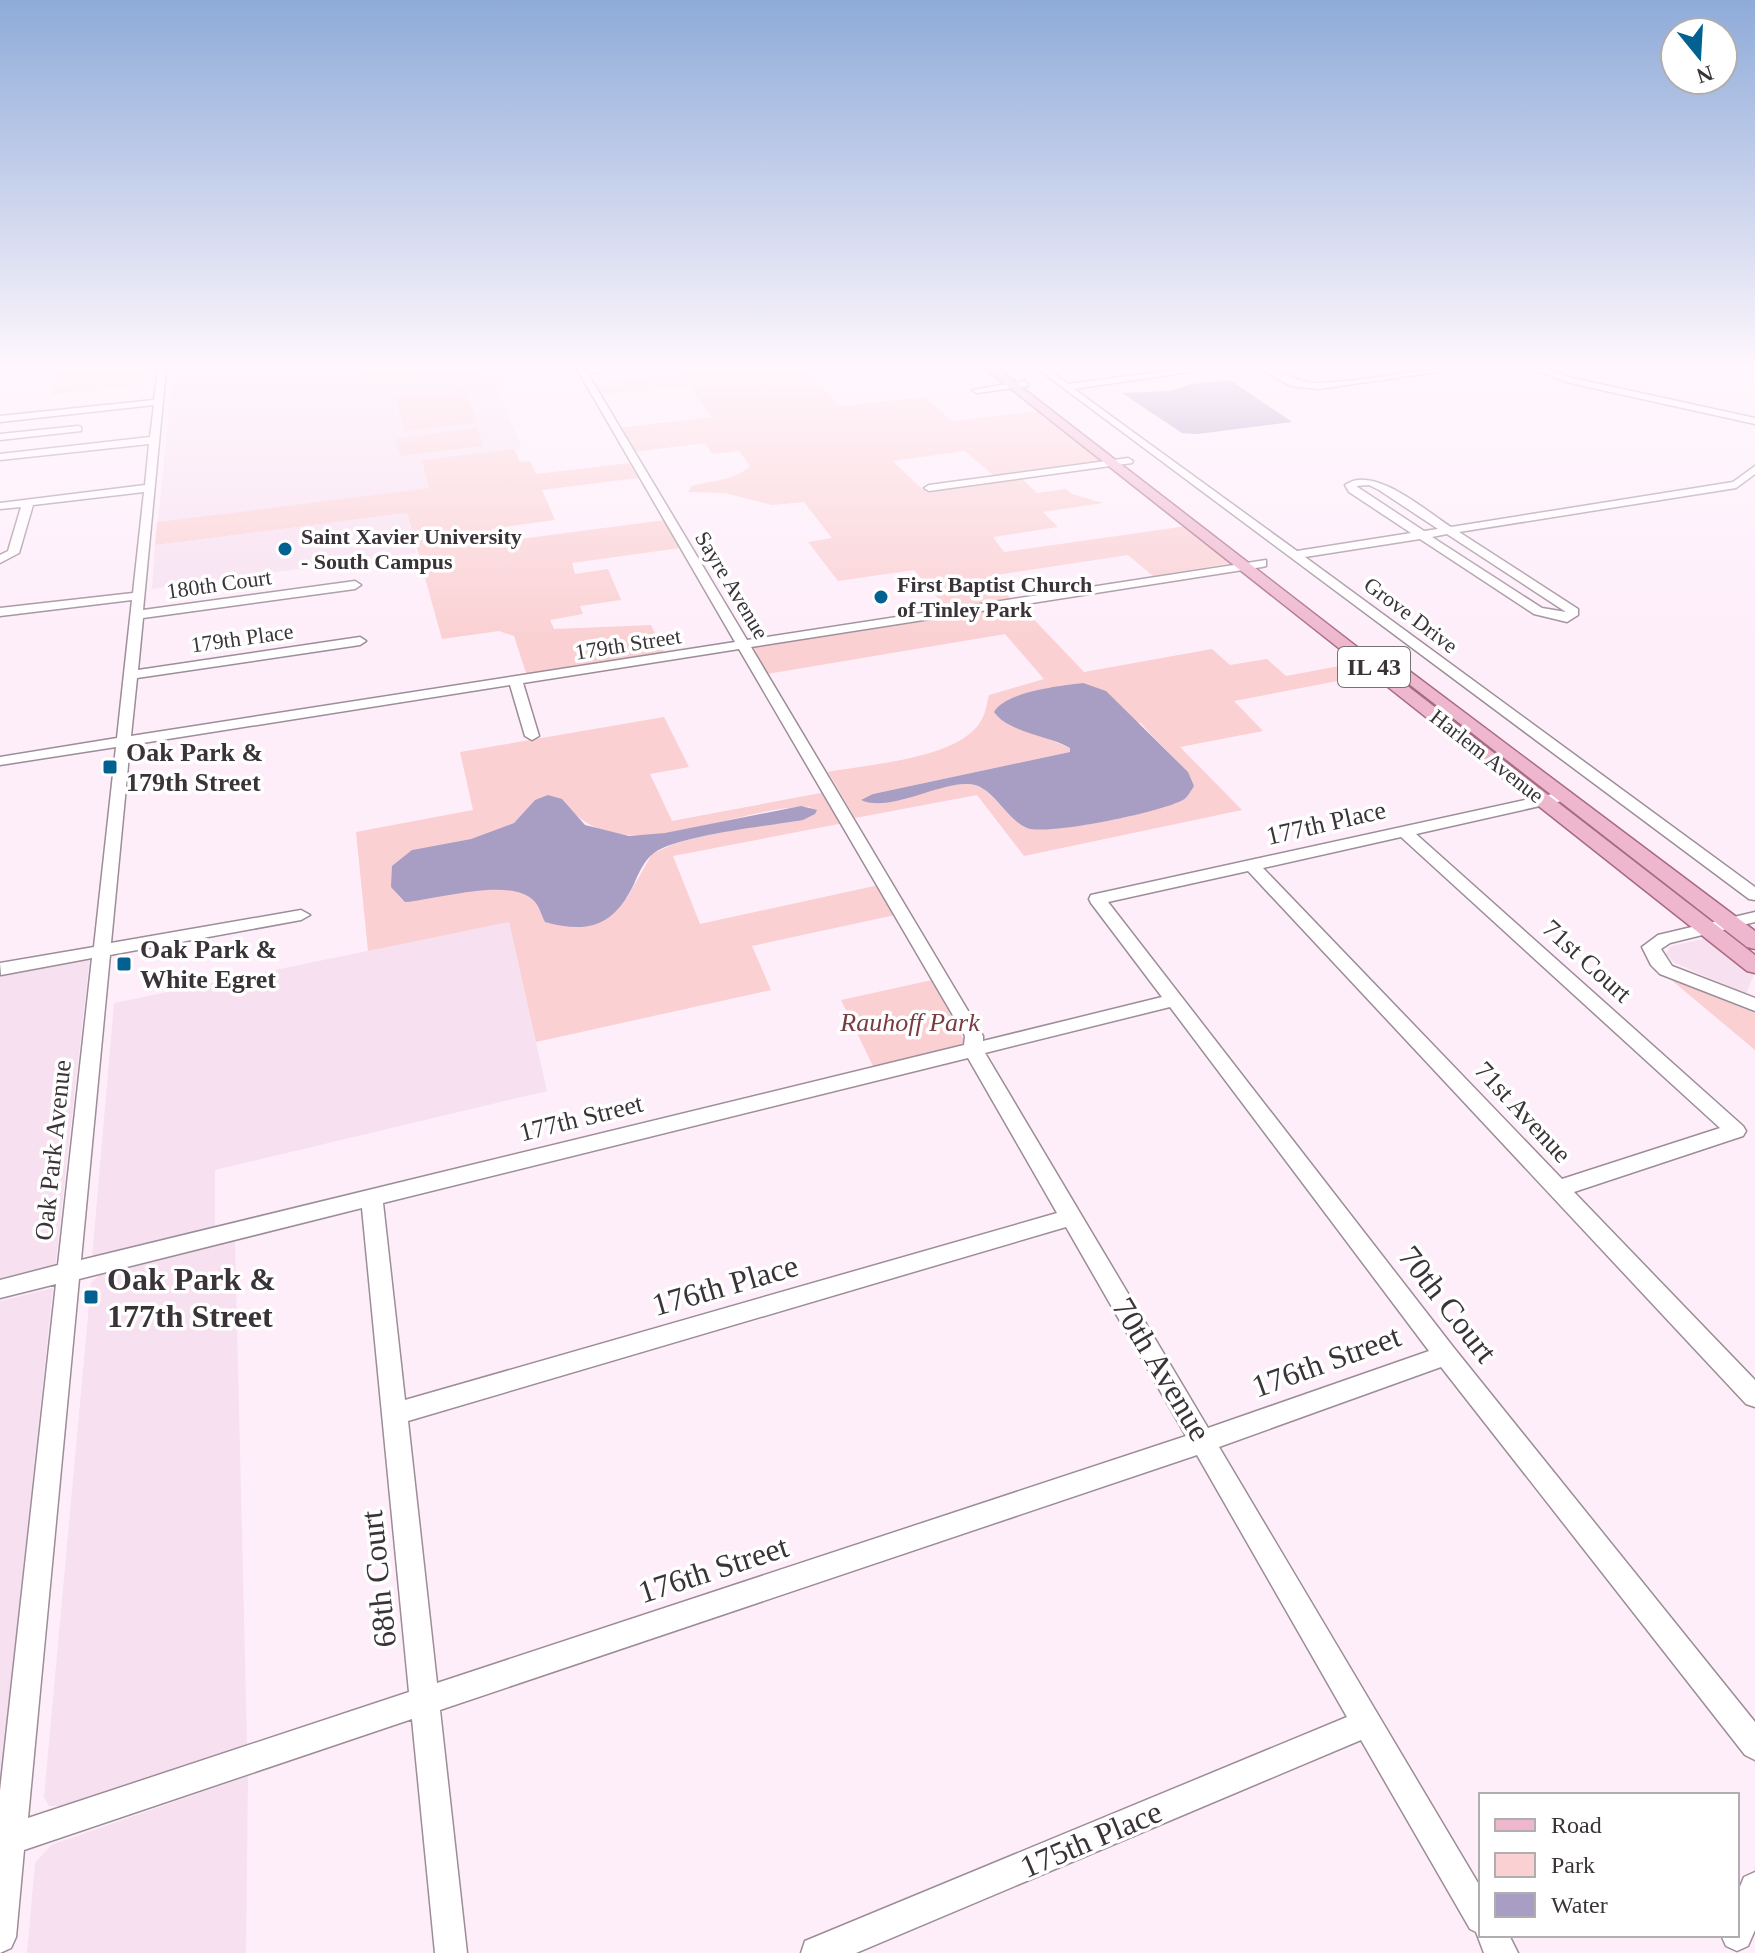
<svg xmlns="http://www.w3.org/2000/svg" width="1755" height="1953" font-family="'Times New Roman',serif">
  <rect width="100%" height="100%" fill="#feeefa"/>
  <!-- built -->
  <path fill="#f7e0f0" d="M206,369H578L581,373L495,382L522,449L423,460L430,488L158,522L173,372Z
    M407,513L416,553L152,589L155,545Z
    M509,922L547,1091L215,1170V1227L92,1258L114,1003Z
    M1703,939L1713,943L1755,972L1746,994L1675,963L1666,954L1671,946Z
    M91,946L55,1269L0,1283V963Z
    M235,1241L247,1745L62,1806H49L44,1797L91,1283L101,1273Z
    M53,1288L0,1787V1301Z
    M248,1776L246,1953H27L35,1863L51,1845Z"/>
  <!-- green -->
  <path fill="#fad0d2" fill-rule="evenodd" d="M58,369H147L145,385L51,395Z
    M361,369H473L477,376L365,388Z
    M725,369H824L808,372L839,406L925,397L952,421L1041,411L1105,461L994,476L965,451L893,461L923,490L1020,477L1037,493L1066,489L1072,494L1103,503L1043,512L1058,527L993,537L1004,552L1187,526L1232,563L1153,576L1128,555L990,576L1012,600L948,610L914,570L838,581L808,542L832,538L804,502L772,505L725,493L688,492L692,486C712,480 734,481 750,466L739,451L712,454L705,443L635,452L620,428L711,417L689,386L601,395L595,384Z
    M464,389L477,422L405,431L395,397Z
    M477,428L484,446L400,456L395,439Z
    M514,449L520,462L530,461L536,474L629,463L638,478L542,490L555,520L491,529L497,542L665,520L680,548L572,563L575,574L608,569L621,600L580,606L583,614L550,620L554,629L651,625L665,654L527,676L514,636L499,631L442,639L407,513L155,545L157,522L429,488L422,460Z
    M1016,605L1022,607L1084,672L1212,649L1230,665L1267,659L1286,676L1339,666L1353,678L1234,701L1263,731L1180,747L1242,810L1024,856L977,795L855,818L828,772C868,764 962,759 982,719C986,712 987,702 989,695L1044,679L1005,634L767,674L753,647ZM999,718L1141,723C1157,744 1184,763 1194,786C1191,791 1187,798 1183,800C1162,812 1047,836 1026,827C1004,818 993,786 969,784C945,783 903,797 878,803L873,794L1070,752V748Z
    M664,717L689,767L650,774L672,821L826,792L844,823L673,856L700,924L879,885L895,915L752,946L771,990L536,1042L509,922L368,951L356,832L473,810L460,752ZM562,799C616,878 738,803 812,807L676,843L652,854L627,898L545,922L535,901L517,890L492,888L412,850L471,839L514,823L535,800Z
    M1669,978L1755,1013V1050Z
    M932,980L966,1044L874,1068L841,1000Z"/>
  <!-- water -->
  <path fill="#a89dc2" d="M1230,380L1292,422L1198,434L1182,433L1122,393L1170,391L1191,384Z
    M1083,683L1106,691L1188,772L1194,786C1191,791 1187,798 1183,800C1162,812 1047,836 1027,828C1004,818 994,786 969,784C939,782 889,813 861,800L873,794L1070,752V748C1048,735 1009,733 994,712C1006,691 1061,686 1083,683Z
    M548,795L562,799L585,825L629,836L665,833L801,806L817,810L815,814L803,820C768,826 679,835 654,853C645,859 638,874 634,884C614,926 588,934 545,922C541,915 539,905 533,900C508,877 439,899 405,902L391,887L392,866L412,850L471,839L514,823L535,800Z"/>
  <g fill="none" stroke-linecap="round" stroke-linejoin="round">
    <!-- minor casing -->
    <g stroke="#9c8d98" stroke-width="3">
      <path id="minor" d="M158,369H166L143,610L355,581L361,585L355,589L143,618L138,670L360,637L366,641L360,645L137,678L131,736L735,642L577,369H610L588,374L747,640L1266,560V566L1262,567L751,647L983,1036V1041L1162,997L1091,903L1089,899L1091,895L1566,791L1571,793V799L1416,834L1743,1126L1746,1131L1743,1136L1574,1192L1755,1380V1407L1746,1404L1248,871L1108,902L1454,1348L1755,1722V1760L1745,1755L1441,1367L1219,1447L1481,1888V1935H1509L1518,1953H1484L1476,1932L1470,1929L1361,1740L856,1953H801L805,1941L1347,1717L1197,1455L440,1710L467,1953H435L412,1719L24,1850L16,1937L11,1948L0,1953V1791L56,1284L0,1298V1280L58,1265L92,958L1,975L0,963L94,947L116,747L0,765V757L117,738L132,600L0,616V608L133,593L144,492L33,505L19,553L0,563V555L8,551L21,507L0,509V503L145,485L149,444L0,460V454L150,437L154,405L0,422V416L154,400ZM739,649L965,1036L964,1045L81,1260L110,955L301,920L310,915L301,910L111,943L130,745L510,685L525,736L532,740L539,736L523,683ZM1401,837L1720,1128L1562,1179L1263,868ZM1170,1007L1429,1351L1208,1428L985,1053ZM968,1058L1057,1213L405,1400L383,1203ZM362,1208L409,1692L28,1818L79,1279ZM1066,1227L1186,1436L437,1683L408,1421Z
        M1038,369H1048L1068,384L1183,369H1209L1074,389L1297,551L1411,533L1349,492L1345,485C1373,464 1426,511 1451,527L1733,482L1755,466V474L1736,488L1459,532L1578,609V615L1567,622L1534,614L1420,539L1305,557L1755,887V900L1749,899ZM1369,485L1379,490L1438,529L1424,531L1356,486ZM1447,534L1566,612L1542,608L1432,537Z
        M1260,369C1281,369 1297,384 1319,383C1365,382 1410,369 1456,369L1319,389L1291,386Z
        M1533,369H1546L1572,378L1755,418V424L1570,383Z
        M1025,381L1028,386L977,393L972,390Z
        M78,426L81,427V431L0,440V434Z
        M1128,458L1133,461L1132,463L929,491L924,488L929,485Z
        M1755,912V922L1670,943L1661,949L1672,966L1755,998V1011L1660,974L1651,965L1642,947L1658,935Z
        M1755,1872V1930L1748,1946L1737,1951L1726,1946L1721,1935H1737V1894L1744,1877Z"/>
    </g>
    <!-- major casing -->
    <g stroke="#a76a83" stroke-width="3">
      <path id="major" d="M986,369H998L1755,955V973L1747,971Z
        M1392,658L1755,931V949L1747,947L1386,666V660Z"/>
    </g>
    <!-- minor -->
    <use href="#minor" fill="#fff" fill-rule="evenodd"/>
    <!-- major -->
    <use href="#major" fill="#eeb7cd" fill-rule="evenodd"/>
  </g>
  <!-- sky -->
  <linearGradient id="sky" x2="0" y2="1"><stop stop-color="#8eabd9"/><stop offset="0.57" stop-color="#fff7fd"/><stop offset="1" stop-color="#fff7fd" stop-opacity="0"/></linearGradient>
  <rect width="1755" height="643" fill="url(#sky)"/>
  <!-- markers -->
  <g fill="#036191" stroke="#fff" stroke-width="3">
    <circle cx="285" cy="549" r="8"/>
    <circle cx="881" cy="597" r="8"/>
    <rect x="102" y="759" width="16" height="16" rx="4"/>
    <rect x="116" y="956" width="16" height="16" rx="4"/>
    <rect x="83" y="1289" width="16" height="16" rx="4"/>
  </g>
  <g text-anchor="middle" dominant-baseline="central" stroke-width="7" stroke-linejoin="round" paint-order="stroke">
    <!-- far-poi labels -->
    <g font-size="22" font-weight="bold" fill="#3a3438" stroke="#fff" text-anchor="start">
      <text x="301" y="536">Saint Xavier University<tspan x="301" dy="25">- South Campus</tspan></text>
      <text x="897" y="584">First Baptist Church<tspan x="897" dy="25">of Tinley Park</tspan></text>
    </g>
    <!-- far-street labels -->
    <g font-size="22" fill="#3a3438" stroke="#fff">
      <text transform="translate(219 584) rotate(-8)">180th Court</text>
      <text transform="translate(732 585) rotate(59)">Sayre Avenue</text>
      <text transform="translate(1411 615) rotate(37)">Grove Drive</text>
      <text transform="translate(242 638) rotate(-8)">179th Place</text>
      <text transform="translate(628 644) rotate(-9)">179th Street</text>
      <text transform="translate(1487 756) rotate(38)">Harlem Avenue</text>
    </g>
    <!-- shield labels -->
    <rect fill="#fff" stroke="#757174" stroke-width="2" x="1338" y="647" width="72" height="40" rx="6"/>
    <g font-size="24" font-weight="bold" fill="#3a3438">
      <text x="1374" y="667">IL 43</text>
    </g>
    <!-- poi labels -->
    <g font-size="26" font-weight="bold" fill="#3a3438" stroke="#fff" text-anchor="start">
      <text x="126" y="752">Oak Park &amp;<tspan x="126" dy="30">179th Street</tspan></text>
      <text x="140" y="949">Oak Park &amp;<tspan x="140" dy="30">White Egret</tspan></text>
    </g>
    <!-- street labels -->
    <g font-size="26" fill="#3a3438" stroke="#fff">
      <text transform="translate(1326 823) rotate(-13)">177th Place</text>
      <text transform="translate(1587 961) rotate(42)">71st Court</text>
      <text transform="translate(1523 1112) rotate(47)">71st Avenue</text>
      <text transform="translate(581 1118) rotate(-14)">177th Street</text>
      <text transform="translate(53 1150) rotate(-84)">Oak Park Avenue</text>
    </g>
    <!-- park labels -->
    <g font-size="26" font-style="italic" fill="#783c42" stroke="#fff">
      <text x="910" y="1022">Rauhoff Park</text>
    </g>
    <!-- near-poi labels -->
    <g font-size="32" font-weight="bold" fill="#3a3438" stroke="#fff" text-anchor="start">
      <text x="107" y="1279">Oak Park &amp;<tspan x="107" dy="37">177th Street</tspan></text>
    </g>
    <!-- near-street labels -->
    <g font-size="32" fill="#3a3438" stroke="#fff">
      <text transform="translate(725 1285) rotate(-16)">176th Place</text>
      <text transform="translate(1448 1304) rotate(52)">70th Court</text>
      <text transform="translate(1326 1361) rotate(-20)">176th Street</text>
      <text transform="translate(1162 1369) rotate(59)">70th Avenue</text>
      <text transform="translate(713 1569) rotate(-18)">176th Street</text>
      <text transform="translate(378 1579) rotate(-96)">68th Court</text>
      <text transform="translate(1091 1839) rotate(-23)">175th Place</text>
    </g>
  </g>
  <!-- legend -->
  <rect x="1479" y="1793" width="260" height="144" fill="#ffffff" stroke="#b0aeaf" stroke-width="2"/>
  <rect x="1495" y="1819" width="40" height="12" fill="#eeb7cd" stroke="#b0aeaf" stroke-width="2"/>
  <text x="1551" y="1833" font-size="24" fill="#3a3438">Road</text>
  <rect x="1495" y="1853" width="40" height="24" fill="#fad0d2" stroke="#b0aeaf" stroke-width="2"/>
  <text x="1551" y="1873" font-size="24" fill="#3a3438">Park</text>
  <rect x="1495" y="1893" width="40" height="24" fill="#a89dc2" stroke="#b0aeaf" stroke-width="2"/>
  <text x="1551" y="1913" font-size="24" fill="#3a3438">Water</text>
  <!-- north arrow -->
  <g transform="translate(1699 56) rotate(162)"><circle r="38" fill="#ffffff" stroke="#b0aeaf" stroke-width="2"/>
  <path d="M0-6L14 30L0 20L-14 30Z" fill="#036191"/>
  <text y="-12" font-size="22" font-weight="bold" text-anchor="middle" fill="#3a3438">N</text>
  </g>
</svg>
